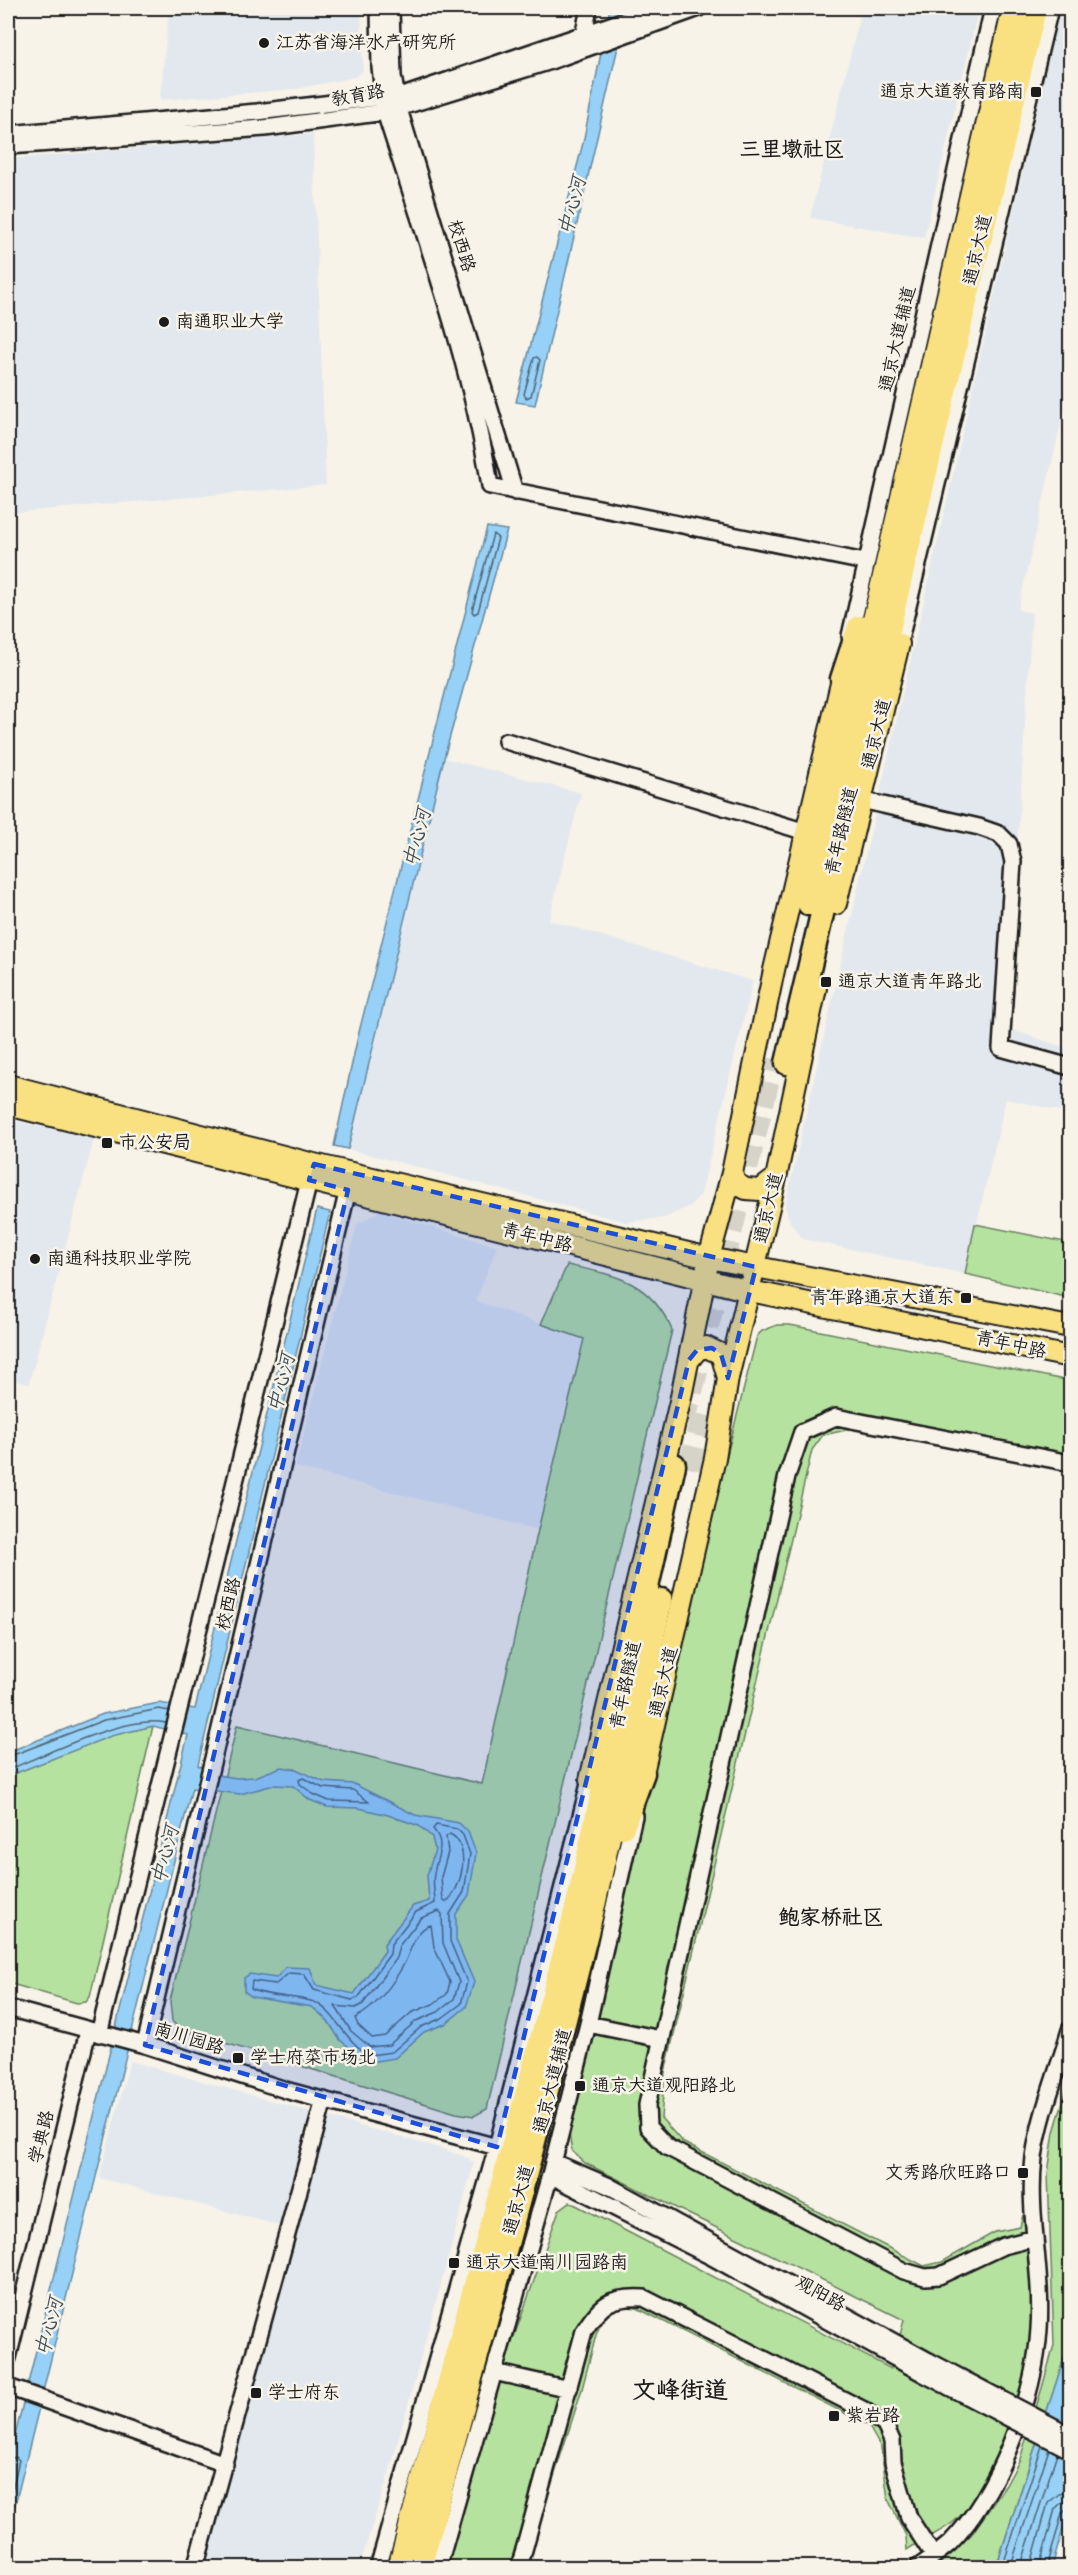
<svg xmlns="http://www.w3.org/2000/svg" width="1078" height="2575" font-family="Mynerve,'LXGW WenKai TC',sans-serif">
  <rect width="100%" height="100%" fill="#f7f3e8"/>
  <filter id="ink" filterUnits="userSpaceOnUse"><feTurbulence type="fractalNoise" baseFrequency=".0167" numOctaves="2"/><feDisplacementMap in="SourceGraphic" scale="12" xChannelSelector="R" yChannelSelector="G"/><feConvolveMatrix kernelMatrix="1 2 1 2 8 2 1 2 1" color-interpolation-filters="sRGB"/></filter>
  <g filter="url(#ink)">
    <!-- built -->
    <path fill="#e3e8ee" d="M169,8H361L363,71L355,77L296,89L160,100Z
      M862,8H979L924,238L810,218Z
      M1060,8H1070V384L1018,610L1032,613L1006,1028L1070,1049V1113L1006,1099L965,1274L803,1239L790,1222L785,1206Z
      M313,134L326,485L8,513V159Z
      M444,758L581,793L549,920L753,981L701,1194L690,1206L664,1218L626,1222L348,1149Z
      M8,1119L94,1139L29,1384L8,1379Z
      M379,1211L497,1246L476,1301L584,1339L538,1530L295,1467L357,1225Z
      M130,2061L443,2149L468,2158L474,2163L391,2467L359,2567H195L292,2229L99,2178Z"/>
    <!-- green -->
    <path fill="#b6e2a0" stroke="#697f5e" stroke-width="1.5" d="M975,1224L1070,1243V1298L965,1274Z
      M567,1265C615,1275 650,1280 672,1330L487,2109L474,2116L456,2113L179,2029L172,2021L170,2001L237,1725L482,1784L538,1530L584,1339L541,1324Z
      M777,1325H790L1070,1381V1469L856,1428L823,1435L812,1450L665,2072L661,2118L682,2142L924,2266L942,2262L995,2232L1020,2227L1023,2215C1029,2254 1036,2295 1033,2334C1029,2385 995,2485 957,2519C942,2533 923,2538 907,2550L906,2536L888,2499L881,2448L868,2425L637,2308L618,2306L604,2315L596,2335L582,2389L525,2567L441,2568L494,2393L559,2210L570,2202L891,2369L904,2320L585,2163L572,2151L569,2134L637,1844L669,1685L757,1336L762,1331Z
      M153,1726L90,1997L86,2002L77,2003L8,1983V1776L110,1736Z
      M1070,2078V2340L996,2567L932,2568L971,2535L1006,2485L1020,2459L1042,2388L1054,2345L1048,2173L1054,2132Z"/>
    <!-- water -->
    <path fill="#97d1f7" stroke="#66899f" stroke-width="1.5" d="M610,8H627L535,405L516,402L583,143Z
      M487,527L507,530L444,758L348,1149L334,1146L358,1036Z
      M317,1209L330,1212L198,1765L217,1775L237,1778L255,1777L281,1767L296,1769L324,1782L354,1784L415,1815L459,1823L468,1832L476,1853L469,1895L456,1914V1940L474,1982L466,2007L445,2024L424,2032L395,2058L369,2062L340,2040L328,2021L312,2007L252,1997L244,1991V1978L250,1974L276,1978L286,1967L310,1968L316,1985L354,1994L385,1951L384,1944L413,1906L429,1901L427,1875L435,1850L432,1837L419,1826L388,1815L359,1808L327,1807L310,1800L293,1786L274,1785L240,1794L192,1788L8,2533V2464L188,1735L153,1726L111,1736L8,1776V1752L103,1714L159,1703L195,1709Z
      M1070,2340V2505L1052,2567L996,2568Z"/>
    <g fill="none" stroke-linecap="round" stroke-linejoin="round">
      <!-- shore -->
      <path stroke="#4d6474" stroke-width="1.5" d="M537,357L540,360L531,396L526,398L524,394L534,358Z
        M493,534L498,538L478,612L474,614L472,611Z
        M8,1757L104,1720L159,1709L169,1711
        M8,1770C46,1754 127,1714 166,1723
        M303,1778L323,1788L353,1790L369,1802L329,1801L313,1794L300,1784L299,1780Z
        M436,1825L457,1829L463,1835L470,1854L464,1892L450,1914V1941L467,1982L461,2004L442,2018L421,2027L392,2052L370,2055C345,2043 335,2010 314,2002C298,1996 264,1997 251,1989L252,1981L276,1984L289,1973L304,1974L314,1990L352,2000L358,1998L390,1954L391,1944L416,1912L435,1903C435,1893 432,1883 434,1874C436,1857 447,1844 433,1829Z
        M450,1834C472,1845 462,1890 446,1902L443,1900L441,1877L448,1852L446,1837Z
        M439,1911L442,1914L443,1943L459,1982L454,1999L438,2012L416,2021L389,2045L370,2047L351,2031L335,2006L355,2008L363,2004L396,1958L399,1946L421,1918Z
        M431,1925L434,1947L450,1982L447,1994L433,2004L411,2013L385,2036L372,2038L358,2025L355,2018C376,2008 394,1983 405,1962C411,1950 416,1928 431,1925Z
        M8,2459L16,2457L19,2460L8,2508
        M1002,2568L1042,2446
        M1010,2568L1049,2449
        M1020,2568L1057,2453
        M1030,2568L1048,2503L1059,2494L1070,2492
        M1039,2568L1055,2509L1061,2503L1070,2501
        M1047,2568L1062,2513L1070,2508"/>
      <!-- highway-tunnel -->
      <path stroke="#d6d3c9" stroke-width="22" stroke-dasharray="22 11" stroke-linecap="butt" d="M684,1424L774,1059
        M689,1468L704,1405"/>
      <!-- minor casing -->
      <g stroke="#1c1c1c" stroke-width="20">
        <path id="minor" d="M379,8L380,67L385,112C424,235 470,358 490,486L865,562
          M391,8L393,76L399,109L515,492
          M584,32L589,8
          M8,134L257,112L383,97L397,98L660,8
          M8,146L265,128L385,112L548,62L699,8
          M850,636L993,8
          M899,644L1050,8
          M506,741L806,832
          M861,800L979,827L999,834L1009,844L1013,862L1001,1048L1070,1067
          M8,2008L145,2045L289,2091L497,2147
          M588,2024L661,2039
          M99,2034L311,1173
          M145,2045L350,1181
          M553,2162L609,2186L929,2361
          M550,2175L710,2256L924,2374
          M1035,2238L1003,2246L939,2276L925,2277L904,2271L667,2147L648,2127L647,2105L787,1476L802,1432L836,1417L1070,1463
          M8,2358L88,2031
          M494,2372L569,2389
          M8,2387L225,2464
          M195,2568L324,2100
          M378,2568L497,2147L590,1780
          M438,2568L550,2175L588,2024L634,1816
          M519,2568L584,2331C601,2303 612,2296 644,2298L864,2410L885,2425L892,2441L893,2462L909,2518L933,2555
          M917,2568C928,2560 940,2552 950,2543C998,2494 1035,2397 1039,2329C1043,2271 1027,2214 1034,2157C1040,2114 1058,2071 1070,2030"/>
      </g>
      <!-- major casing -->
      <g stroke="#1c1c1c" stroke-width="24">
        <path id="major" d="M836,904L899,644
          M8,1085L314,1164L709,1258L1070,1327
          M8,1105L750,1291L1070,1357
          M732,1173L735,1183L746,1189L760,1190L776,1178
          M689,1360L697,1350L706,1347L721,1354L728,1378
          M643,1773L715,1458L728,1378L776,1178L816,988
          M590,1780L681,1397L709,1258L732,1173L774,970L842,679"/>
      </g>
      <!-- highway casing -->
      <g stroke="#1c1c1c" stroke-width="27">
        <path id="highway" d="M842,679L859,627
          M809,904L1014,8
          M787,1063L1035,8
          M623,1827L643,1773
          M399,2568L577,1905L674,1465
          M420,2568L525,2177L595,1901L661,1600"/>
      </g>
      <!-- minor -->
      <use href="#minor" stroke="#f7f3e8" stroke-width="15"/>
      <!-- major -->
      <use href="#major" stroke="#f9e181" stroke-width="20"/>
      <!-- highway -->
      <use href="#highway" stroke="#f9e181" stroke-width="22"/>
      <!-- minor-bridge casing -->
      <g stroke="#1c1c1c" stroke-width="20" stroke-linecap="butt">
        <path id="minor-bridge" d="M929,2361L1070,2435
          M924,2374L1070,2450"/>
      </g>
      <!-- minor-bridge -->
      <use href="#minor-bridge" stroke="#f7f3e8" stroke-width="15"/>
    </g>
  </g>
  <!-- marked area -->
  <path fill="#1d4ed8" fill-opacity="0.2" stroke="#1d4ed8" stroke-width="4.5" stroke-dasharray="12 8" stroke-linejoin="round" d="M314,1164L756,1267L728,1378L721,1354L712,1348L697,1350L689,1360L497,2147L145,2045L348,1190L309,1180Z"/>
  <!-- markers -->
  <g fill="#1c1c1c" stroke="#f7f3e8" stroke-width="2">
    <circle cx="264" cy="43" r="6"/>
    <rect x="1030" y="86" width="12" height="12" rx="3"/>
    <circle cx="164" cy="322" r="6"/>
    <rect x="820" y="976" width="12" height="12" rx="3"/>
    <rect x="101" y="1137" width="12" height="12" rx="3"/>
    <circle cx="35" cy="1259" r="6"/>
    <rect x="960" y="1292" width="12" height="12" rx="3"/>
    <rect x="232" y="2052" width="12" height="12" rx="3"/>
    <rect x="574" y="2080" width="12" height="12" rx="3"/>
    <rect x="1017" y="2167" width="12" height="12" rx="3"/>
    <rect x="448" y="2257" width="12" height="12" rx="3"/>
    <rect x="250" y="2387" width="12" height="12" rx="3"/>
    <rect x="828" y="2410" width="12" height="12" rx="3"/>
  </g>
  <g text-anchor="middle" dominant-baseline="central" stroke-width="5" stroke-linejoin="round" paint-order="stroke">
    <!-- poi labels -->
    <g font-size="18" fill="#1c1c1c" stroke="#f7f3e8" text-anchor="start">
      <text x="276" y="43">江苏省海洋水产研究所</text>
      <text x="1024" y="92" text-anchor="end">通京大道教育路南</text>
      <text x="176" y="322">南通职业大学</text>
      <text x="838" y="982">通京大道青年路北</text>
      <text x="119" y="1143">市公安局</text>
      <text x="47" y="1259">南通科技职业学院</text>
      <text x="954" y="1298" text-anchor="end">青年路通京大道东</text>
      <text x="250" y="2058">学士府菜市场北</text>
      <text x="592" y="2086">通京大道观阳路北</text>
      <text x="1011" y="2173" text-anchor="end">文秀路欣旺路口</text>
      <text x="466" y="2263">通京大道南川园路南</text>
      <text x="268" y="2393">学士府东</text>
      <text x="846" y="2416">紫岩路</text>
    </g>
    <!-- street labels -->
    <g font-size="18" fill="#1c1c1c" stroke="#f7f3e8">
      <text transform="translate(358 96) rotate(-10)">教育路</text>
      <text transform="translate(461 246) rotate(73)">校西路</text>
      <text transform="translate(978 250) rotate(-77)">通京大道</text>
      <text transform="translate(898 339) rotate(-77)">通京大道辅道</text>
      <text transform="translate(877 734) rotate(-76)">通京大道</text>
      <text transform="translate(842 831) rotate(-77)">青年路隧道</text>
      <text transform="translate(769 1208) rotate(-77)">通京大道</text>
      <text transform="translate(537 1238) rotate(14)">青年中路</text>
      <text transform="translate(1011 1345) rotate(12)">青年中路</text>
      <text transform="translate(229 1604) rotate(-77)">校西路</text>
      <text transform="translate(664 1682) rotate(-77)">通京大道</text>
      <text transform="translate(626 1685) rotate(-78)">青年路隧道</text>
      <text transform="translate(189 2039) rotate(17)">南川园路</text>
      <text transform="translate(553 2081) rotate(-76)">通京大道辅道</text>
      <text transform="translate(42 2137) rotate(-76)">学典路</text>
      <text transform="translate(519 2200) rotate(-75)">通京大道</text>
      <text transform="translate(820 2294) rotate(29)">观阳路</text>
    </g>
    <!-- water labels -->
    <g font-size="20" font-style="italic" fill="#41525e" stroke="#f7f3e8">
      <text transform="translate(573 206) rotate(-76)">中心河</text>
      <text transform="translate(418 838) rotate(-76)">中心河</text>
      <text transform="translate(282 1383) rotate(-76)">中心河</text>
      <text transform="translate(166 1855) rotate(-76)">中心河</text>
      <text transform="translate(50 2327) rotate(-76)">中心河</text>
    </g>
    <!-- quarter labels -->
    <g font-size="21" font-weight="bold" fill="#1c1c1c" stroke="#f7f3e8">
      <text x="792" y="150">三里墩社区</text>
      <text x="831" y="1918">鲍家桥社区</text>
    </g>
    <!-- district labels -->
    <g font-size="24" font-weight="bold" fill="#1c1c1c" stroke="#f7f3e8">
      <text x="680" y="2391">文峰街道</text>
    </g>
  </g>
  <!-- margin -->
  <rect width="1078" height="2575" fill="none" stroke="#f7f3e8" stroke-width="30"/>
  <rect x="15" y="15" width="1048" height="2545" fill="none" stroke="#1c1c1c" stroke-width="2" filter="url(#ink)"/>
</svg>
